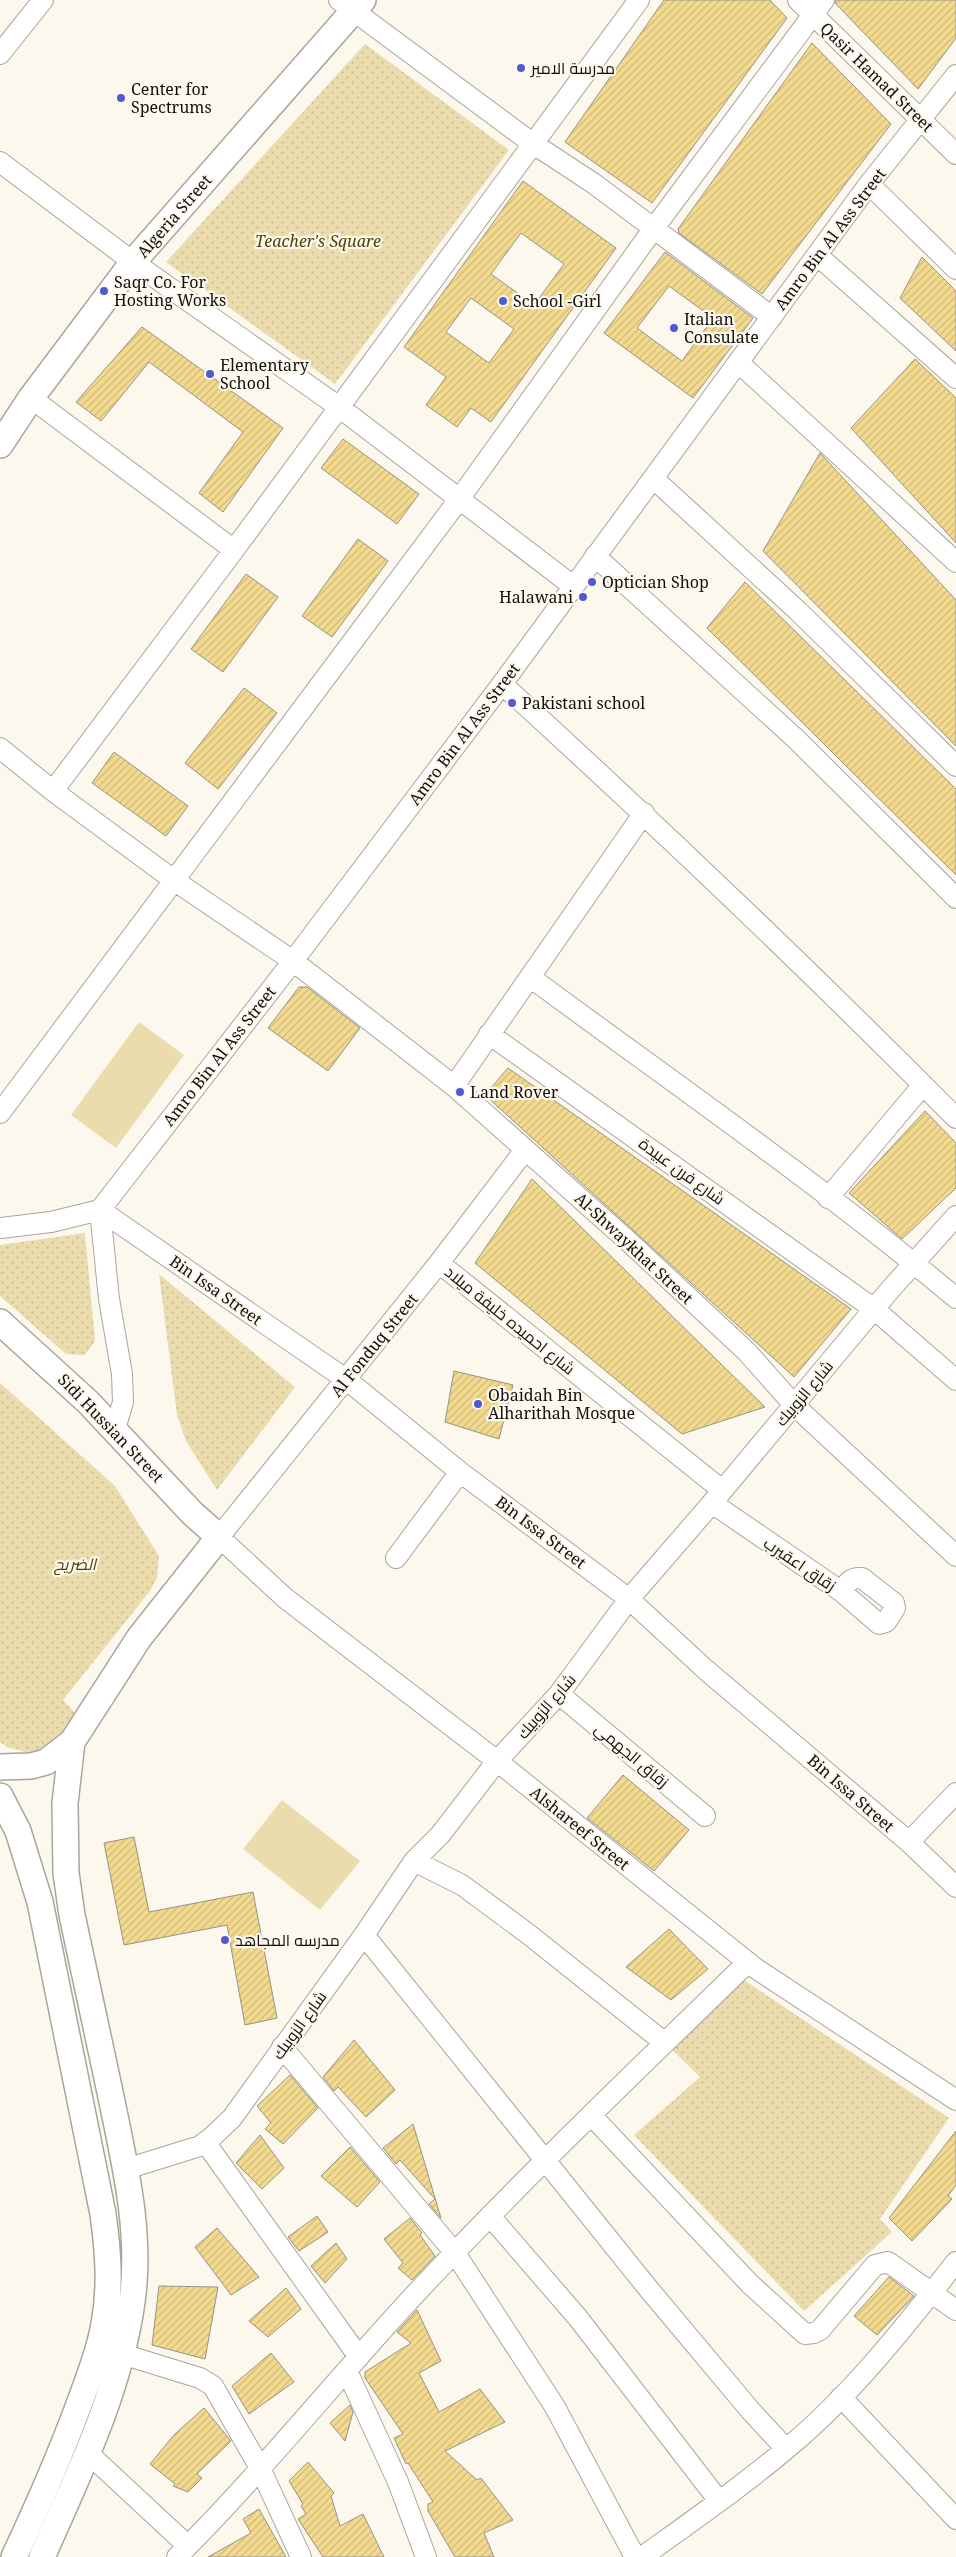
<svg xmlns="http://www.w3.org/2000/svg" width="956" height="2557" font-family="'Noto Serif',Cairo,serif">
  <defs>
    <pattern id="grass-dots" width="8" height="8" patternUnits="userSpaceOnUse" patternTransform="scale(1.25)"><rect width="8" height="8" fill="#ebdcae"/><path d="M2 2h.1M6 6h.1" fill="none" stroke="#c8bc94" stroke-width="1.8" stroke-linecap="round"/></pattern>
    <pattern id="building-hatch" width="6" height="6" patternUnits="userSpaceOnUse" patternTransform="scale(1.25)"><rect width="6" height="6" fill="#f3da8f"/><path d="M-1 1l2-2M0 6l6-6M5 7l2-2" fill="none" stroke="#cfba7a"/></pattern>
  </defs>
  <rect width="100%" height="100%" fill="#fcf8ed"/>
  <!-- grass -->
  <path fill="url(#grass-dots)" d="M365,44L509,150L335,384L166,262Z
    M85,1233L95,1341L85,1355L66,1354L0,1296V1245Z
    M159,1274L295,1387L217,1490L186,1441L177,1415Z
    M0,1383L115,1486L159,1556L157,1578L150,1591L63,1700L76,1714L70,1731L32,1754L7,1747L0,1742Z
    M744,1980L949,2118L880,2219L892,2232L804,2311L634,2135L700,2077L670,2048Z"/>
  <!-- garden -->
  <path fill="#ebdcae" d="M139,1022L184,1055L116,1148L71,1115Z
    M282,1800L360,1861L320,1910L243,1849Z"/>
  <!-- building -->
  <path fill="url(#building-hatch)" stroke="#969388" fill-rule="evenodd" d="M664,0H770L787,18L652,203L565,142Z
    M836,0H956V38L918,89L835,3Z
    M812,43L891,124L762,294L679,233L678,229Z
    M523,181L616,248L491,422L471,408L457,427L426,405L446,377L404,347ZM521,233L564,264L534,305L491,274ZM471,298L514,329L489,363L446,332Z
    M665,252L753,318L693,398L604,333ZM669,286L713,318L682,361L637,328Z
    M922,257L956,291V351L900,298Z
    M142,327L283,428L223,512L199,493L243,432L149,362L101,421L76,402Z
    M915,359L956,398V543L851,428Z
    M343,439L419,494L397,524L321,468Z
    M820,453L956,600V746L763,551Z
    M358,539L388,561L332,637L302,616Z
    M246,574L278,597L223,672L191,649Z
    M745,582L956,789V875L707,628Z
    M244,688L277,713L218,789L185,763Z
    M114,752L188,806L166,836L92,783Z
    M299,987H307L360,1028L328,1071L268,1028Z
    M508,1068L851,1309L794,1377L485,1095Z
    M925,1111L956,1143V1188L902,1239L849,1193Z
    M532,1179L765,1407L682,1434L475,1263Z
    M454,1371L513,1385L499,1439L445,1422Z
    M623,1775L689,1830L654,1871L587,1818Z
    M134,1837L149,1912L253,1892L277,2018L245,2025L227,1925L124,1945L104,1843Z
    M669,1929L708,1969L671,2000L626,1967Z
    M354,2040L395,2090L366,2117L338,2087L334,2091L323,2077Z
    M290,2075L318,2108L283,2144L265,2129L271,2123L257,2106Z
    M413,2124L441,2218L429,2204L435,2199L400,2160L396,2164L383,2148Z
    M956,2131V2185L948,2196L952,2199L912,2241L889,2218Z
    M260,2135L284,2168L262,2189L236,2163Z
    M350,2147L380,2182L357,2207L321,2176Z
    M317,2216L328,2232L299,2251L288,2237Z
    M410,2218L422,2233L420,2235L435,2256L412,2280L398,2268L403,2263L384,2239Z
    M217,2228L259,2277L231,2295L195,2247Z
    M336,2243L347,2259L325,2283L311,2266Z
    M889,2277L914,2296L877,2335L854,2316Z
    M159,2286L218,2287L205,2359L152,2345Z
    M286,2288L301,2309L268,2337L249,2321Z
    M417,2310L441,2361L419,2373L439,2412L480,2389L505,2422L445,2451L477,2480L481,2478L513,2520L484,2533L494,2557H455L428,2511V2504L433,2502L408,2463L406,2464L394,2438L403,2434L365,2378V2372L411,2343L397,2332Z
    M271,2353L294,2382L249,2414L232,2386Z
    M350,2405L353,2412L345,2441L330,2423Z
    M204,2408L231,2441L197,2474L202,2478L188,2492L173,2486L175,2484L150,2464L175,2434Z
    M308,2462L334,2493L331,2496L340,2526L363,2514L384,2557H323L298,2519L306,2514L301,2506L303,2504L289,2481Z
    M259,2509L286,2557H208L251,2533L243,2519Z"/>
  <g fill="none" stroke-linecap="round" stroke-linejoin="round">
    <!-- minor casing -->
    <g stroke="#a9a69b" stroke-width="22">
      <path id="minor" d="M339,0L532,143L593,183L772,317
        M798,0L956,154
        M0,54L43,0
        M0,162L133,262L339,407L573,586
        M869,184L956,269
        M817,255L956,378
        M739,363L956,562
        M31,398L234,550
        M653,478L798,611L956,766
        M595,556L796,739L956,898
        M502,684C657,825 808,969 956,1118
        M0,748L53,791L234,550L639,0
        M53,791L175,881L293,961L454,1086L628,1241L747,1352L794,1405L956,1556
        M530,977C672,1082 821,1185 956,1298
        M489,1034L874,1309L956,1380
        M454,1086L644,813
        M0,1113L460,498L654,228L824,0
        M525,1150L439,1263L219,1537L285,1598L497,1761L755,1968L956,2100
        M828,1198L923,1085
        M100,1210L347,1380L460,1472L629,1599L706,1670L909,1842L956,1887
        M0,1228L51,1222L100,1210
        M439,1263L722,1490
        M115,1429L123,1402L122,1374L109,1299L100,1210L293,961L502,684L869,184L956,75
        M712,1503L842,1592L879,1624L886,1622L895,1608L894,1603L862,1578C850,1577 847,1583 842,1592
        M396,1558L460,1472
        M559,1694L705,1816
        M909,1842L956,1793
        M414,1861L462,1885L527,1933L665,2043
        M364,1935L647,2287L750,2410L786,2449
        M282,2047L455,2253L555,2407L635,2557
        M591,2115L750,2284L805,2334L814,2333L820,2330L875,2265L888,2262L956,2310
        M205,2142L359,2357
        M126,2169L200,2146L212,2137L232,2118L364,1935L414,1861L440,1835L497,1761L559,1694L629,1599L712,1503L889,1291L956,1216
        M490,2216L578,2318L719,2501
        M122,2354L200,2378L213,2386L260,2468L301,2557
        M347,2371L398,2482L426,2557
        M841,2397L956,2519
        M89,2454L188,2546
        M177,2557C262,2472 337,2378 419,2290C525,2177 637,2070 748,1962
        M642,2557C692,2521 744,2485 791,2445C853,2393 906,2325 956,2262"/>
    </g>
    <!-- major casing -->
    <g stroke="#a9a69b" stroke-width="28">
      <path id="major" d="M0,445L31,398L133,262L363,0
        M0,1322L88,1402L192,1513L219,1537L139,1638L72,1742L46,1762L31,1766L0,1767
        M0,1796L18,1831L40,1902L103,2214C108,2250 111,2287 104,2324C99,2352 88,2380 78,2407C59,2458 37,2508 14,2557
        M42,2557C79,2473 119,2393 132,2302C142,2231 124,2161 110,2092C97,2033 85,1974 72,1915L66,1873L65,1803L72,1742"/>
    </g>
    <!-- minor -->
    <use href="#minor" stroke="#fff" stroke-width="20"/>
    <!-- major -->
    <use href="#major" stroke="#fff" stroke-width="25"/>
  </g>
  <!-- markers -->
  <g fill="#4f5acf" stroke="#fcf8ed" stroke-width="2">
    <circle cx="521" cy="68" r="5"/>
    <circle cx="121" cy="98" r="5"/>
    <circle cx="104" cy="291" r="5"/>
    <circle cx="503" cy="301" r="5"/>
    <circle cx="674" cy="328" r="5"/>
    <circle cx="210" cy="374" r="5"/>
    <circle cx="592" cy="582" r="5"/>
    <circle cx="583" cy="597" r="5"/>
    <circle cx="512" cy="703" r="5"/>
    <circle cx="460" cy="1092" r="5"/>
    <circle cx="478" cy="1404" r="5"/>
    <circle cx="225" cy="1940" r="5"/>
  </g>
  <g text-anchor="middle" dominant-baseline="central" stroke-width="4.5" stroke-linejoin="round" paint-order="stroke">
    <!-- poi labels -->
    <g font-size="16" fill="#100f0b" stroke="#fcf8ed" text-anchor="start">
      <text x="531" y="68">مدرسة الامير</text>
      <text x="131" y="89">Center for<tspan x="131" dy="18">Spectrums</tspan></text>
      <text x="114" y="282">Saqr Co. For<tspan x="114" dy="18">Hosting Works</tspan></text>
      <text x="513" y="301">School -Girl</text>
      <text x="684" y="319">Italian<tspan x="684" dy="18">Consulate</tspan></text>
      <text x="220" y="365">Elementary<tspan x="220" dy="18">School</tspan></text>
      <text x="602" y="582">Optician Shop</text>
      <text x="573" y="597" text-anchor="end">Halawani</text>
      <text x="522" y="703">Pakistani school</text>
      <text x="470" y="1092">Land Rover</text>
      <text x="488" y="1395">Obaidah Bin<tspan x="488" dy="18">Alharithah Mosque</tspan></text>
      <text x="235" y="1940">مدرسه المجاهد</text>
    </g>
    <!-- street labels -->
    <g font-size="16" fill="#100f0b" stroke="#fcf8ed">
      <text transform="translate(877 77) rotate(44)">Qasir Hamad Street</text>
      <text transform="translate(174 216) rotate(-49)">Algeria Street</text>
      <text transform="translate(830 239) rotate(-53)">Amro Bin Al Ass Street</text>
      <text transform="translate(464 734) rotate(-53)">Amro Bin Al Ass Street</text>
      <text transform="translate(219 1056) rotate(-52)">Amro Bin Al Ass Street</text>
      <text transform="translate(682 1171) rotate(36)">شارع فرن عبيدة</text>
      <text transform="translate(634 1248) rotate(43)">Al-Shwaykhat Street</text>
      <text transform="translate(216 1290) rotate(35)">Bin Issa Street</text>
      <text transform="translate(510 1320) rotate(39)">شارع احميده خليفة ميلاد</text>
      <text transform="translate(374 1345) rotate(-51)">Al Fonduq Street</text>
      <text transform="translate(804 1393) rotate(-50)">شارع الزوبيك</text>
      <text transform="translate(111 1428) rotate(46)">Sidi Hussian Street</text>
      <text transform="translate(541 1532) rotate(37)">Bin Issa Street</text>
      <text transform="translate(800 1564) rotate(34)">زقاق اعقيرب</text>
      <text transform="translate(546 1706) rotate(-49)">شارع الزوبيك</text>
      <text transform="translate(632 1755) rotate(40)">زقاق الجهمي</text>
      <text transform="translate(851 1793) rotate(41)">Bin Issa Street</text>
      <text transform="translate(580 1828) rotate(39)">Alshareef Street</text>
      <text transform="translate(299 2025) rotate(-54)">شارع الزوبيك</text>
    </g>
    <!-- park labels -->
    <g font-size="16" font-style="italic" fill="#524102" stroke="#fcf8ed">
      <text x="318" y="241">Teacher's Square</text>
      <text x="75" y="1564">الضريح</text>
    </g>
  </g>
</svg>
